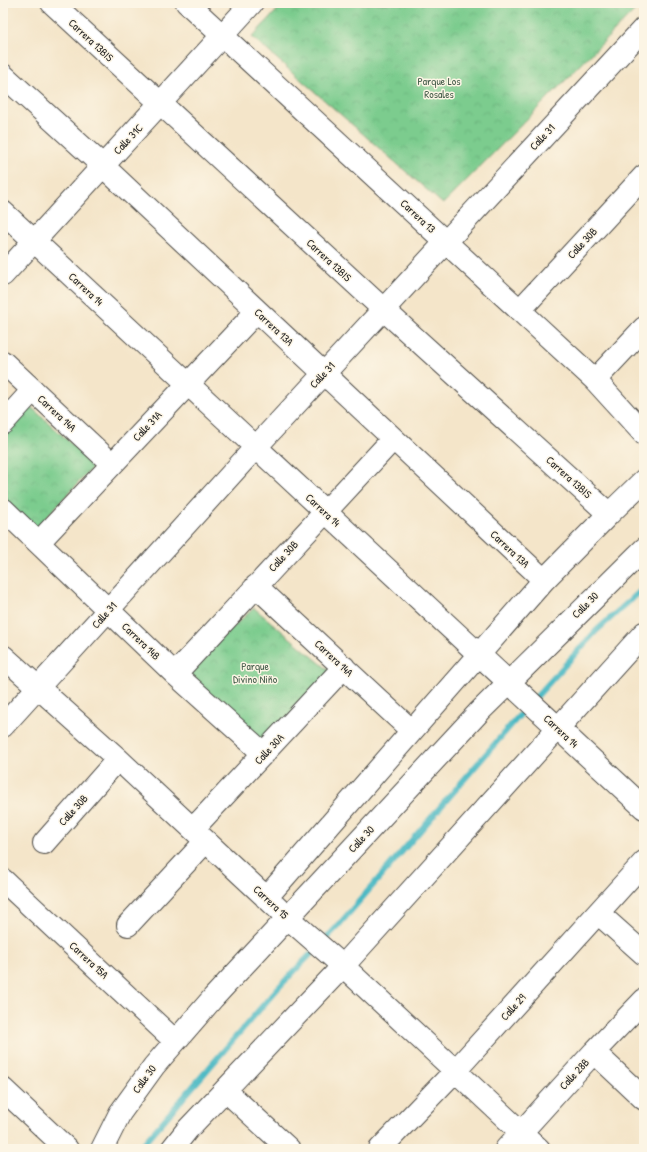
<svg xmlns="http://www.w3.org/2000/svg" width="647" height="1152" font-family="'Patrick Hand',sans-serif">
  <defs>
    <pattern id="park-crowns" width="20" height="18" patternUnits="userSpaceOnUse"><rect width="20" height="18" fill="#7bcc8e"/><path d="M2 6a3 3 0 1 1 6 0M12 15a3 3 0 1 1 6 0" fill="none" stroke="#6aaf7b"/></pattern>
  </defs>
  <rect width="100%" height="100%" fill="#fcf5e5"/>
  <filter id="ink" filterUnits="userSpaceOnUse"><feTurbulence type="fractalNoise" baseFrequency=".025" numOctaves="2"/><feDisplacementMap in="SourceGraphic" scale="8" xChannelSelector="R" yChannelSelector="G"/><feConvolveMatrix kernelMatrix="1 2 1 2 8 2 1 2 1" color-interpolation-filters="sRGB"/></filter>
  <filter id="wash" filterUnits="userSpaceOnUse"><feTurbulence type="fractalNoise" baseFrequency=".012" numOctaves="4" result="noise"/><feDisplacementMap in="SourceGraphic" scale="16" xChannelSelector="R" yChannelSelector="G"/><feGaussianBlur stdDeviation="0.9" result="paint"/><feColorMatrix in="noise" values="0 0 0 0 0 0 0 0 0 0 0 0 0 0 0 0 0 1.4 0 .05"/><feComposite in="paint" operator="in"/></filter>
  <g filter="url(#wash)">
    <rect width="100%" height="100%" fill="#f4e5c9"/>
    <!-- park -->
    <path fill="url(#park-crowns)" stroke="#537c5c" d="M284,3H642L443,204L252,37Z
      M30,406L95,465L36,528L3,499V436Z
      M254,608L331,672L263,745L183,672Z"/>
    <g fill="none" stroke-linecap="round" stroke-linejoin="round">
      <!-- stream -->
      <path stroke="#4bb9c4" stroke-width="6" d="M139,1149L278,988L337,927L518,717L596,631L644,588"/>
    </g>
  </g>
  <g filter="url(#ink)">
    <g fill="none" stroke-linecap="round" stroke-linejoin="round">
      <!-- minor casing -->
      <g stroke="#494743" stroke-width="24">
        <path id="minor" d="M52,3L383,309L609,514
          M187,3L595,380L644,434
          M3,75L103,166L544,580
          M3,212L644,808
          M3,275L252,3
          M520,310L644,176
          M3,362L112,464
          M595,380L644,328
          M3,423L33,390
          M3,509L175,674L264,754
          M39,542L257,311
          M256,586L412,731
          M3,656L118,759L288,918L343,966L539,1149
          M175,674L393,439
          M3,726L256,447L644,28
          M193,829L344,667
          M44,843L118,759
          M3,880L175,1041
          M266,898L544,580L609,514L644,480
          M598,913L644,954
          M128,925L206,841
          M594,1052L644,1099
          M3,1089L67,1149
          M225,1090L289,1149
          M102,1149L120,1113L154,1066L213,998L480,711L644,549
          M172,1149L187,1130L343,966L644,633
          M380,1149L455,1071L644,862
          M506,1149L594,1052L644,1000"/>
      </g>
      <!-- minor -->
      <use href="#minor" stroke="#fff" stroke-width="22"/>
    </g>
  </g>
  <g text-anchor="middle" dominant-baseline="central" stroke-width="3" stroke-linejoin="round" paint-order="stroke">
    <!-- street labels -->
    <g font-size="11" fill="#2b2b2b" stroke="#fcf5e5">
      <text transform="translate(91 40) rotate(43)">Carrera 13BIS</text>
      <text transform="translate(542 137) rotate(-47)">Calle 31</text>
      <text transform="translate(128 139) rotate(-47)">Calle 31C</text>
      <text transform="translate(418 216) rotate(43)">Carrera 13</text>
      <text transform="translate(582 243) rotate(-47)">Calle 30B</text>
      <text transform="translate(329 260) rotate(43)">Carrera 13BIS</text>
      <text transform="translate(86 289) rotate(43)">Carrera 14</text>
      <text transform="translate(274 327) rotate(43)">Carrera 13A</text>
      <text transform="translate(322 375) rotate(-47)">Calle 31</text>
      <text transform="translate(57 413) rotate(43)">Carrera 14A</text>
      <text transform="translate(147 426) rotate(-47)">Calle 31A</text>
      <text transform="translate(569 477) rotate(42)">Carrera 13BIS</text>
      <text transform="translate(323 510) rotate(43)">Carrera 14</text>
      <text transform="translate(510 549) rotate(43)">Carrera 13A</text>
      <text transform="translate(283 556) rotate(-47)">Calle 30B</text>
      <text transform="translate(585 605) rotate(-45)">Calle 30</text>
      <text transform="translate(104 615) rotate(-48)">Calle 31</text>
      <text transform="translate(141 641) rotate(44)">Carrera 14B</text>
      <text transform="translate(334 658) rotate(43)">Carrera 14A</text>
      <text transform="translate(561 731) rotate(43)">Carrera 14</text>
      <text transform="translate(269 749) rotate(-47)">Calle 30A</text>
      <text transform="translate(73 810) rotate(-48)">Calle 30B</text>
      <text transform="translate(361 839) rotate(-47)">Calle 30</text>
      <text transform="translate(271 902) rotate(43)">Carrera 15</text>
      <text transform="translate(89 960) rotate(43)">Carrera 15A</text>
      <text transform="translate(513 1007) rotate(-48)">Calle 29</text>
      <text transform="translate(574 1074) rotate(-47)">Calle 28B</text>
      <text transform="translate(144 1079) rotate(-54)">Calle 30</text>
    </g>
    <!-- park labels -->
    <g font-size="11" fill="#435b49" stroke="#fcf5e5">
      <text x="439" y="81">Parque Los<tspan x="439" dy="13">Rosales</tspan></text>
      <text x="255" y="666">Parque<tspan x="255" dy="13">Divino Niño</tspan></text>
    </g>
  </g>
  <!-- margin -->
  <rect width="647" height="1152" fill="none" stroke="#fcf5e5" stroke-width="16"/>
</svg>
